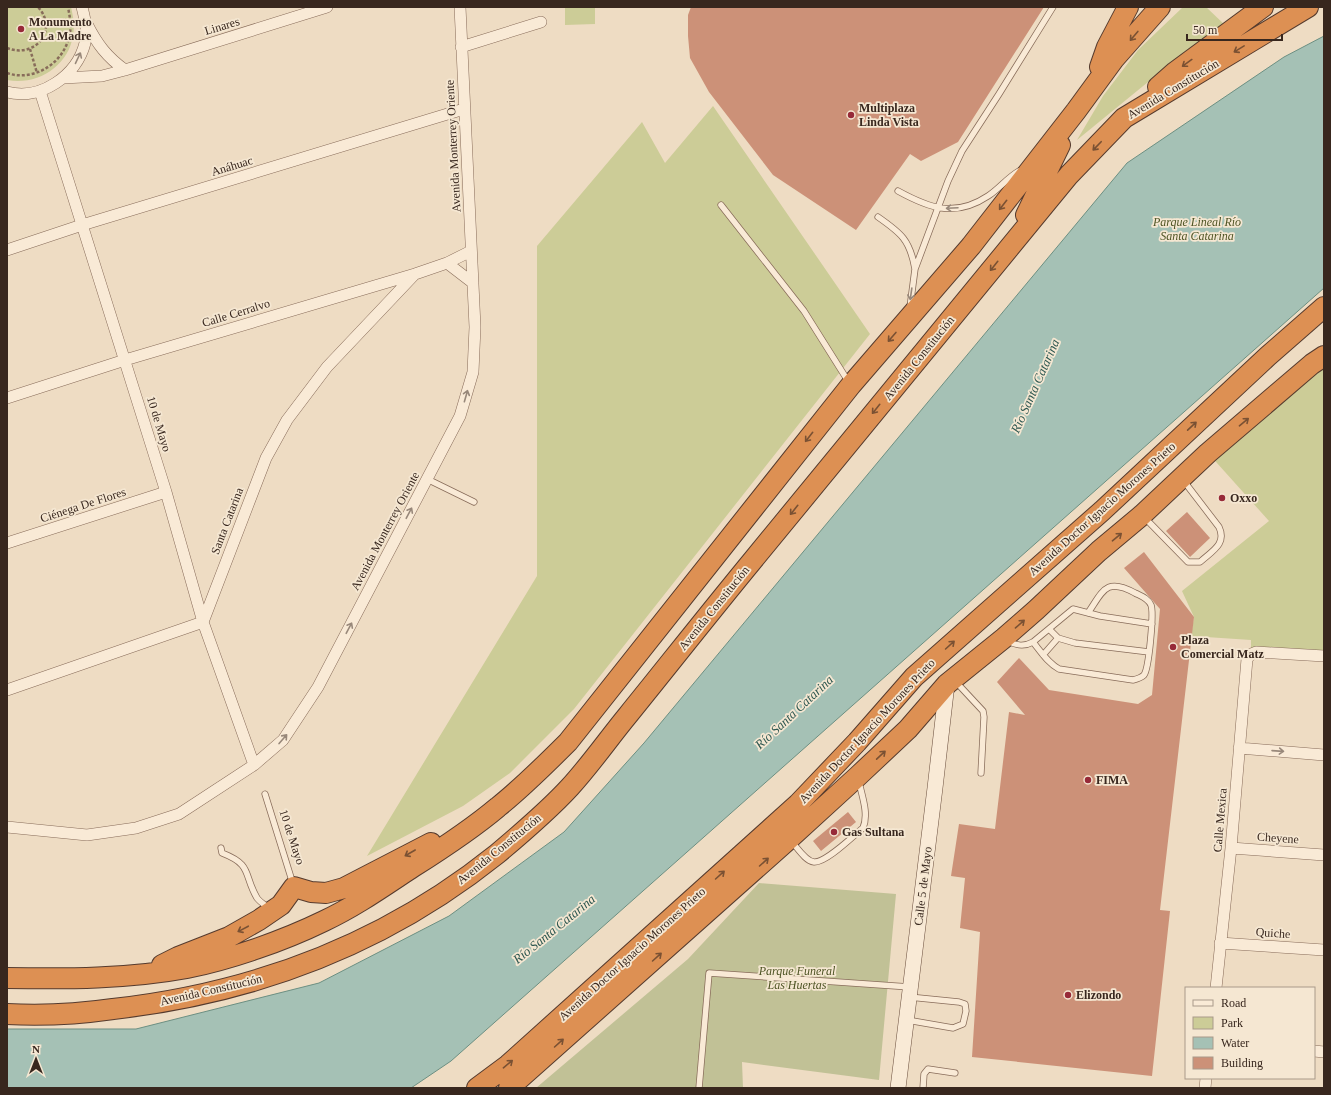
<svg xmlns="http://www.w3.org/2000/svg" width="1331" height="1095" font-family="Georgia,serif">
  <rect width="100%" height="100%" fill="#eedcc3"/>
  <!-- green -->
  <path fill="#cccc97" d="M7,7H71C73,16 75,25 73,35C69,66 37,86 7,80Z
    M565,7H595V24L565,25Z
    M1183,7H1206L1226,26L1148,82L1077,140L1103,96L1138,50Z
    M713,106L870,334L574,709L510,773L463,806L367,856L537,576V246L642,122L665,163Z
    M1324,356V656L1251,654V640L1191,636L1194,617L1182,591L1269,521L1208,453Z"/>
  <!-- cemetery -->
  <path fill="#c1c196" d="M759,883L896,894L879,1080L742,1062L743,1088H536L688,959Z"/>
  <!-- water -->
  <path fill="#a5c1b5" stroke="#6c8f82" d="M1324,36V288L451,1061L411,1088H7V1029H136L319,983L449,916L564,832L644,743L1127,163L1284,57Z"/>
  <!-- building -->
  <path fill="#cc9178" d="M691,7H1044L958,142L921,161L910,154L856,230L773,175L709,92L690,58L688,36V15Z
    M1187,512L1210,538L1190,557L1166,531Z
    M1144,552L1194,617L1160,910L1170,911L1152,1076L972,1057L980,932L960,928L965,878L951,876L959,824L995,829L1009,712L1025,715L997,682L1019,658L1049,690L1138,704L1152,695L1160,609L1124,568Z
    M848,812L856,822L821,851L813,841Z"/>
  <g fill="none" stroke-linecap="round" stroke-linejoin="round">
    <!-- lane casing -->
    <g stroke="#886c5a" stroke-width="7">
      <path id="lane" d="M898,191C929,208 955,218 988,196C999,189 1007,178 1019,171
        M721,205L804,311L848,381
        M878,217C901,233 910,240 915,269
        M910,307L915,269L948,181L962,151L999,94L1053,7
        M427,479L474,502
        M1144,517L1188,562H1200C1212,551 1227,544 1219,527L1183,480
        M1049,629L1058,638L1075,643L1149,652
        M1006,640C1016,646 1024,647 1033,642L1073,609L1100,616L1152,624
        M1033,642C1041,652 1048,663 1059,669L1133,680C1137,679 1141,678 1144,675C1149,668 1154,613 1151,605C1148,598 1141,596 1135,593C1106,577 1103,591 1088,613
        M1043,655L1058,638
        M956,682L983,711L984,717L981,773
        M265,794L293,884
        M791,841C797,847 805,861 814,862C826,863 853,836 863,828C869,814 862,796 859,782
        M221,848L222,853C253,865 243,874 257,898C260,902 265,905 269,908
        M907,1020L953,1028L963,1024L966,1011L965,1004L959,1002L909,997
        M699,1088L709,973L910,987
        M923,1088L924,1074L928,1069L955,1073"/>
    </g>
    <!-- street casing -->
    <g stroke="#886c5a" stroke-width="12">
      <path id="street" d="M87,24C97,44 107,57 125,70
        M461,47L541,22
        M63,78L102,76L125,70L327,7
        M40,91L166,492L203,622L254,765
        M7,92C40,101 77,76 85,43C88,31 85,19 82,7
        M7,250L82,225L464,109
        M447,263L473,283
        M7,398L125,360L415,274L447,263L471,251
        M7,543L166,492
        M7,690L203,622L266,458L287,420L327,367L415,274
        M1239,748L1324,755
        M7,827L87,835L136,828L179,814L254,765L283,740L318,687L460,416L473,372L475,327L460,7
        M1231,848L1324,855
        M1220,943L1324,950
        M1216,988L1231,848L1247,659L1251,654L1256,652L1324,656
        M1314,1051L1324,1052
        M1205,1088L1206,1078"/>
    </g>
    <!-- secondary casing -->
    <g stroke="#6a4e3d" stroke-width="16">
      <path id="secondary" d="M898,1088L935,788L947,684"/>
    </g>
    <!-- highway casing -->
    <g stroke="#563b2e" stroke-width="22">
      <path id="highway" d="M1100,67L1107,47L1128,7
        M1158,87L1175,72L1263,7
        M1026,215L1060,145
        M162,965L178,957L229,937L259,920L281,905L294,887L311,892L326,893L344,888L431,843
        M7,978C67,979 128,979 187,968C231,959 283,941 324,921C356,906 384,886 413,867C443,848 472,829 498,807C523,787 545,765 568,742L851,385L971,246L1076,111L1114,59L1160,7
        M7,1014C43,1016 78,1014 113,1009C255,993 385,944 497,854C522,833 548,811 570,787C591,764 609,738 628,715C670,663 711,611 753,560C858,431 964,303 1069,175L1124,118L1308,7
        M477,1088L508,1065L798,804L857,742L914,677L1102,511L1268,356L1324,307
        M509,1088L789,839L858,776L908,729L947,684L1004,638L1036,610L1099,551L1142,515L1208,453L1312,364L1324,356"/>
    </g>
    <!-- path -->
    <path stroke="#886c5a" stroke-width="2.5" stroke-dasharray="3 2" stroke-linecap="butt" d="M7,48C35,59 59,30 38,7
      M30,49L37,73
      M7,73C33,82 63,64 69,37C72,27 70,18 68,7"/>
    <!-- lane -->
    <use href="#lane" stroke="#f9ead6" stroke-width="5.5"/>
    <!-- street -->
    <use href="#street" stroke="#f9ead6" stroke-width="11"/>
    <!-- secondary -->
    <use href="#secondary" stroke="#f9ead6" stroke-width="15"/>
    <!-- highway -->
    <use href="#highway" stroke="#dd9053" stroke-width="20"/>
  </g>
  <!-- one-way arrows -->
  <defs><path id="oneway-shaft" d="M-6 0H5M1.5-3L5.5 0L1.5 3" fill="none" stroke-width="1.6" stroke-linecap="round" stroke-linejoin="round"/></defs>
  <g stroke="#7a5133">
    <use href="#oneway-shaft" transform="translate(1134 36) rotate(130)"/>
    <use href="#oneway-shaft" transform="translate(1239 49) rotate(149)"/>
    <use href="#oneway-shaft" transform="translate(1187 63) rotate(144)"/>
    <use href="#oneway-shaft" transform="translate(1097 146) rotate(134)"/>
    <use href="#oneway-shaft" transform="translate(1003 205) rotate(128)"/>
    <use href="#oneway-shaft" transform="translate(994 266) rotate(129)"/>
    <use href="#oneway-shaft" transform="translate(892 337) rotate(131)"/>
    <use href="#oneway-shaft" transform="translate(876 409) rotate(129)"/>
    <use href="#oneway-shaft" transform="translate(1244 422) rotate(-40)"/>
    <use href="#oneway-shaft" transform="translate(1192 426) rotate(-43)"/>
    <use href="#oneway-shaft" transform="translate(809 437) rotate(128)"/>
    <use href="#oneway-shaft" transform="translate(794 510) rotate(129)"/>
    <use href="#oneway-shaft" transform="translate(1117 537) rotate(-40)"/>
    <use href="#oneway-shaft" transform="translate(1020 624) rotate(-41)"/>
    <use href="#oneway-shaft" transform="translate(950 645) rotate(-42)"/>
    <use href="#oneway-shaft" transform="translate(881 755) rotate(-43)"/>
    <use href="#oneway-shaft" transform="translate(410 853) rotate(150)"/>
    <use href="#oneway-shaft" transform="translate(764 862) rotate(-42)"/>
    <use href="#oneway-shaft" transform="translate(720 875) rotate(-42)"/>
    <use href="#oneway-shaft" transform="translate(243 929) rotate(152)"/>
    <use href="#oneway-shaft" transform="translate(657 957) rotate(-42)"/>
    <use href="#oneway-shaft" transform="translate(559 1043) rotate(-42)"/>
    <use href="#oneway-shaft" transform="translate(508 1064) rotate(-40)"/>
  </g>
  <g stroke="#98887a">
    <use href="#oneway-shaft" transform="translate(78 58) rotate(-65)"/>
    <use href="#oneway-shaft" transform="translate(952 208) rotate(177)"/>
    <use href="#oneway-shaft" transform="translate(911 294) rotate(98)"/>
    <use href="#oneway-shaft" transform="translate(466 396) rotate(-74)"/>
    <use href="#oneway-shaft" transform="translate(409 513) rotate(-62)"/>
    <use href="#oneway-shaft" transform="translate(349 628) rotate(-62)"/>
    <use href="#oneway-shaft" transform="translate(283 739) rotate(-49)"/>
    <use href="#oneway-shaft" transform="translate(1278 751) rotate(4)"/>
  </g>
  <!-- markers -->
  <g fill="#972a38" stroke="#f5e7d2" stroke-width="1.5">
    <circle cx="21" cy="29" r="4"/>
    <circle cx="851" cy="115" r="4"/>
    <circle cx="1222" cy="498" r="4"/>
    <circle cx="1173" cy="647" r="4"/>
    <circle cx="1088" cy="780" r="4"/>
    <circle cx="834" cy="832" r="4"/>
    <circle cx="1068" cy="995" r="4"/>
  </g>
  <g text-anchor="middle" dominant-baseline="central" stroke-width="3.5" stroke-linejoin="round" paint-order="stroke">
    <!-- poi labels -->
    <g font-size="12" font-weight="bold" fill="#38271e" stroke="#f5e7d2" text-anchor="start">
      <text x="29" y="22">Monumento<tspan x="29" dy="14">A La Madre</tspan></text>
      <text x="859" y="108">Multiplaza<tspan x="859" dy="14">Linda Vista</tspan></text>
      <text x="1230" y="498">Oxxo</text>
      <text x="1181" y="640">Plaza<tspan x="1181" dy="14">Comercial Matz</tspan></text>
      <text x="1096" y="780">FIMA</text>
      <text x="842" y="832">Gas Sultana</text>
      <text x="1076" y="995">Elizondo</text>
    </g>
    <!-- street labels -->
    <g font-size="12" fill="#38271e" stroke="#f5e7d2">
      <text transform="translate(222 26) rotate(-17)">Linares</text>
      <text transform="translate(1173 89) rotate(-31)">Avenida Constitución</text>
      <text transform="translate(453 146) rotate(-93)">Avenida Monterrey Oriente</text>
      <text transform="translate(232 166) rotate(-17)">Anáhuac</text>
      <text transform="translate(236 313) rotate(-17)">Calle Cerralvo</text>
      <text transform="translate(919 358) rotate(-51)">Avenida Constitución</text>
      <text transform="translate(159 424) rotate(73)">10 de Mayo</text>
      <text transform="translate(83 505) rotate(-18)">Ciénega De Flores</text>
      <text transform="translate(1102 509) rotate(-42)">Avenida Doctor Ignacio Morones Prieto</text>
      <text transform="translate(227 521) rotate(-69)">Santa Catarina</text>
      <text transform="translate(385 531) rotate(-62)">Avenida Monterrey Oriente</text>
      <text transform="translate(714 608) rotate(-51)">Avenida Constitución</text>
      <text transform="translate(867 731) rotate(-47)">Avenida Doctor Ignacio Morones Prieto</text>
      <text transform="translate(1220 820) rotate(-85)">Calle Mexica</text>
      <text transform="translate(292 837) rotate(72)">10 de Mayo</text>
      <text transform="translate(1278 838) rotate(4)">Cheyene</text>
      <text transform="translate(499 849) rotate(-39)">Avenida Constitución</text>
      <text transform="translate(923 886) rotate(-83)">Calle 5 de Mayo</text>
      <text transform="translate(1273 933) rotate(4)">Quiche</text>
      <text transform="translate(632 954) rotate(-42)">Avenida Doctor Ignacio Morones Prieto</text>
      <text transform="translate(211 990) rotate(-13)">Avenida Constitución</text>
    </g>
    <!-- park labels -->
    <g font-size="12" font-style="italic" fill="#4e5424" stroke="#f5e7d2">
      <text x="1197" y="222">Parque Lineal Río<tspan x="1197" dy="14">Santa Catarina</tspan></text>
      <text x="797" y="971">Parque Funeral<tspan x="797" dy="14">Las Huertas</tspan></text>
    </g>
    <!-- water labels -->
    <g font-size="13" font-style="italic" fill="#2d5750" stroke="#f5e7d2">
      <text transform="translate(1035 386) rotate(-66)">Río Santa Catarina</text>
      <text transform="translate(794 712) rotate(-43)">Río Santa Catarina</text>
      <text transform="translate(554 929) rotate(-39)">Río Santa Catarina</text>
    </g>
  </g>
  <!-- border -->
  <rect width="1331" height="1095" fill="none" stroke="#38271e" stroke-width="16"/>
  <!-- legend -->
  <rect x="1185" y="987" width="130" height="92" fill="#f5e7d2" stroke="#a99a8a"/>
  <rect x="1193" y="1000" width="20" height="6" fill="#f9ead6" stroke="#a99a8a"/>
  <text x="1221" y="1007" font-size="12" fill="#38271e">Road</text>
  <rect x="1193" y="1017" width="20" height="12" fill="#cccc97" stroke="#a99a8a"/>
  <text x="1221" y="1027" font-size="12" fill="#38271e">Park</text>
  <rect x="1193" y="1037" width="20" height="12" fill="#a5c1b5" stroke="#a99a8a"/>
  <text x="1221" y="1047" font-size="12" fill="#38271e">Water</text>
  <rect x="1193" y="1057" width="20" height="12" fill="#cc9178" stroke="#a99a8a"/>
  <text x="1221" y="1067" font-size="12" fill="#38271e">Building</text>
  <!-- north arrow -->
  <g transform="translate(36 1059)" stroke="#f5e7d2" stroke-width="3" paint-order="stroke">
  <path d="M0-3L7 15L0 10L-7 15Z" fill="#38271e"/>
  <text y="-6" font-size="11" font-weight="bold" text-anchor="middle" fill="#38271e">N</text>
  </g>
  <!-- scale -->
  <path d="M1187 34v6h95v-6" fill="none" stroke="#38271e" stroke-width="2"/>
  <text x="1193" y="34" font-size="12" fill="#38271e" stroke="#f5e7d2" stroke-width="3" paint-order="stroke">50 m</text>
</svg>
